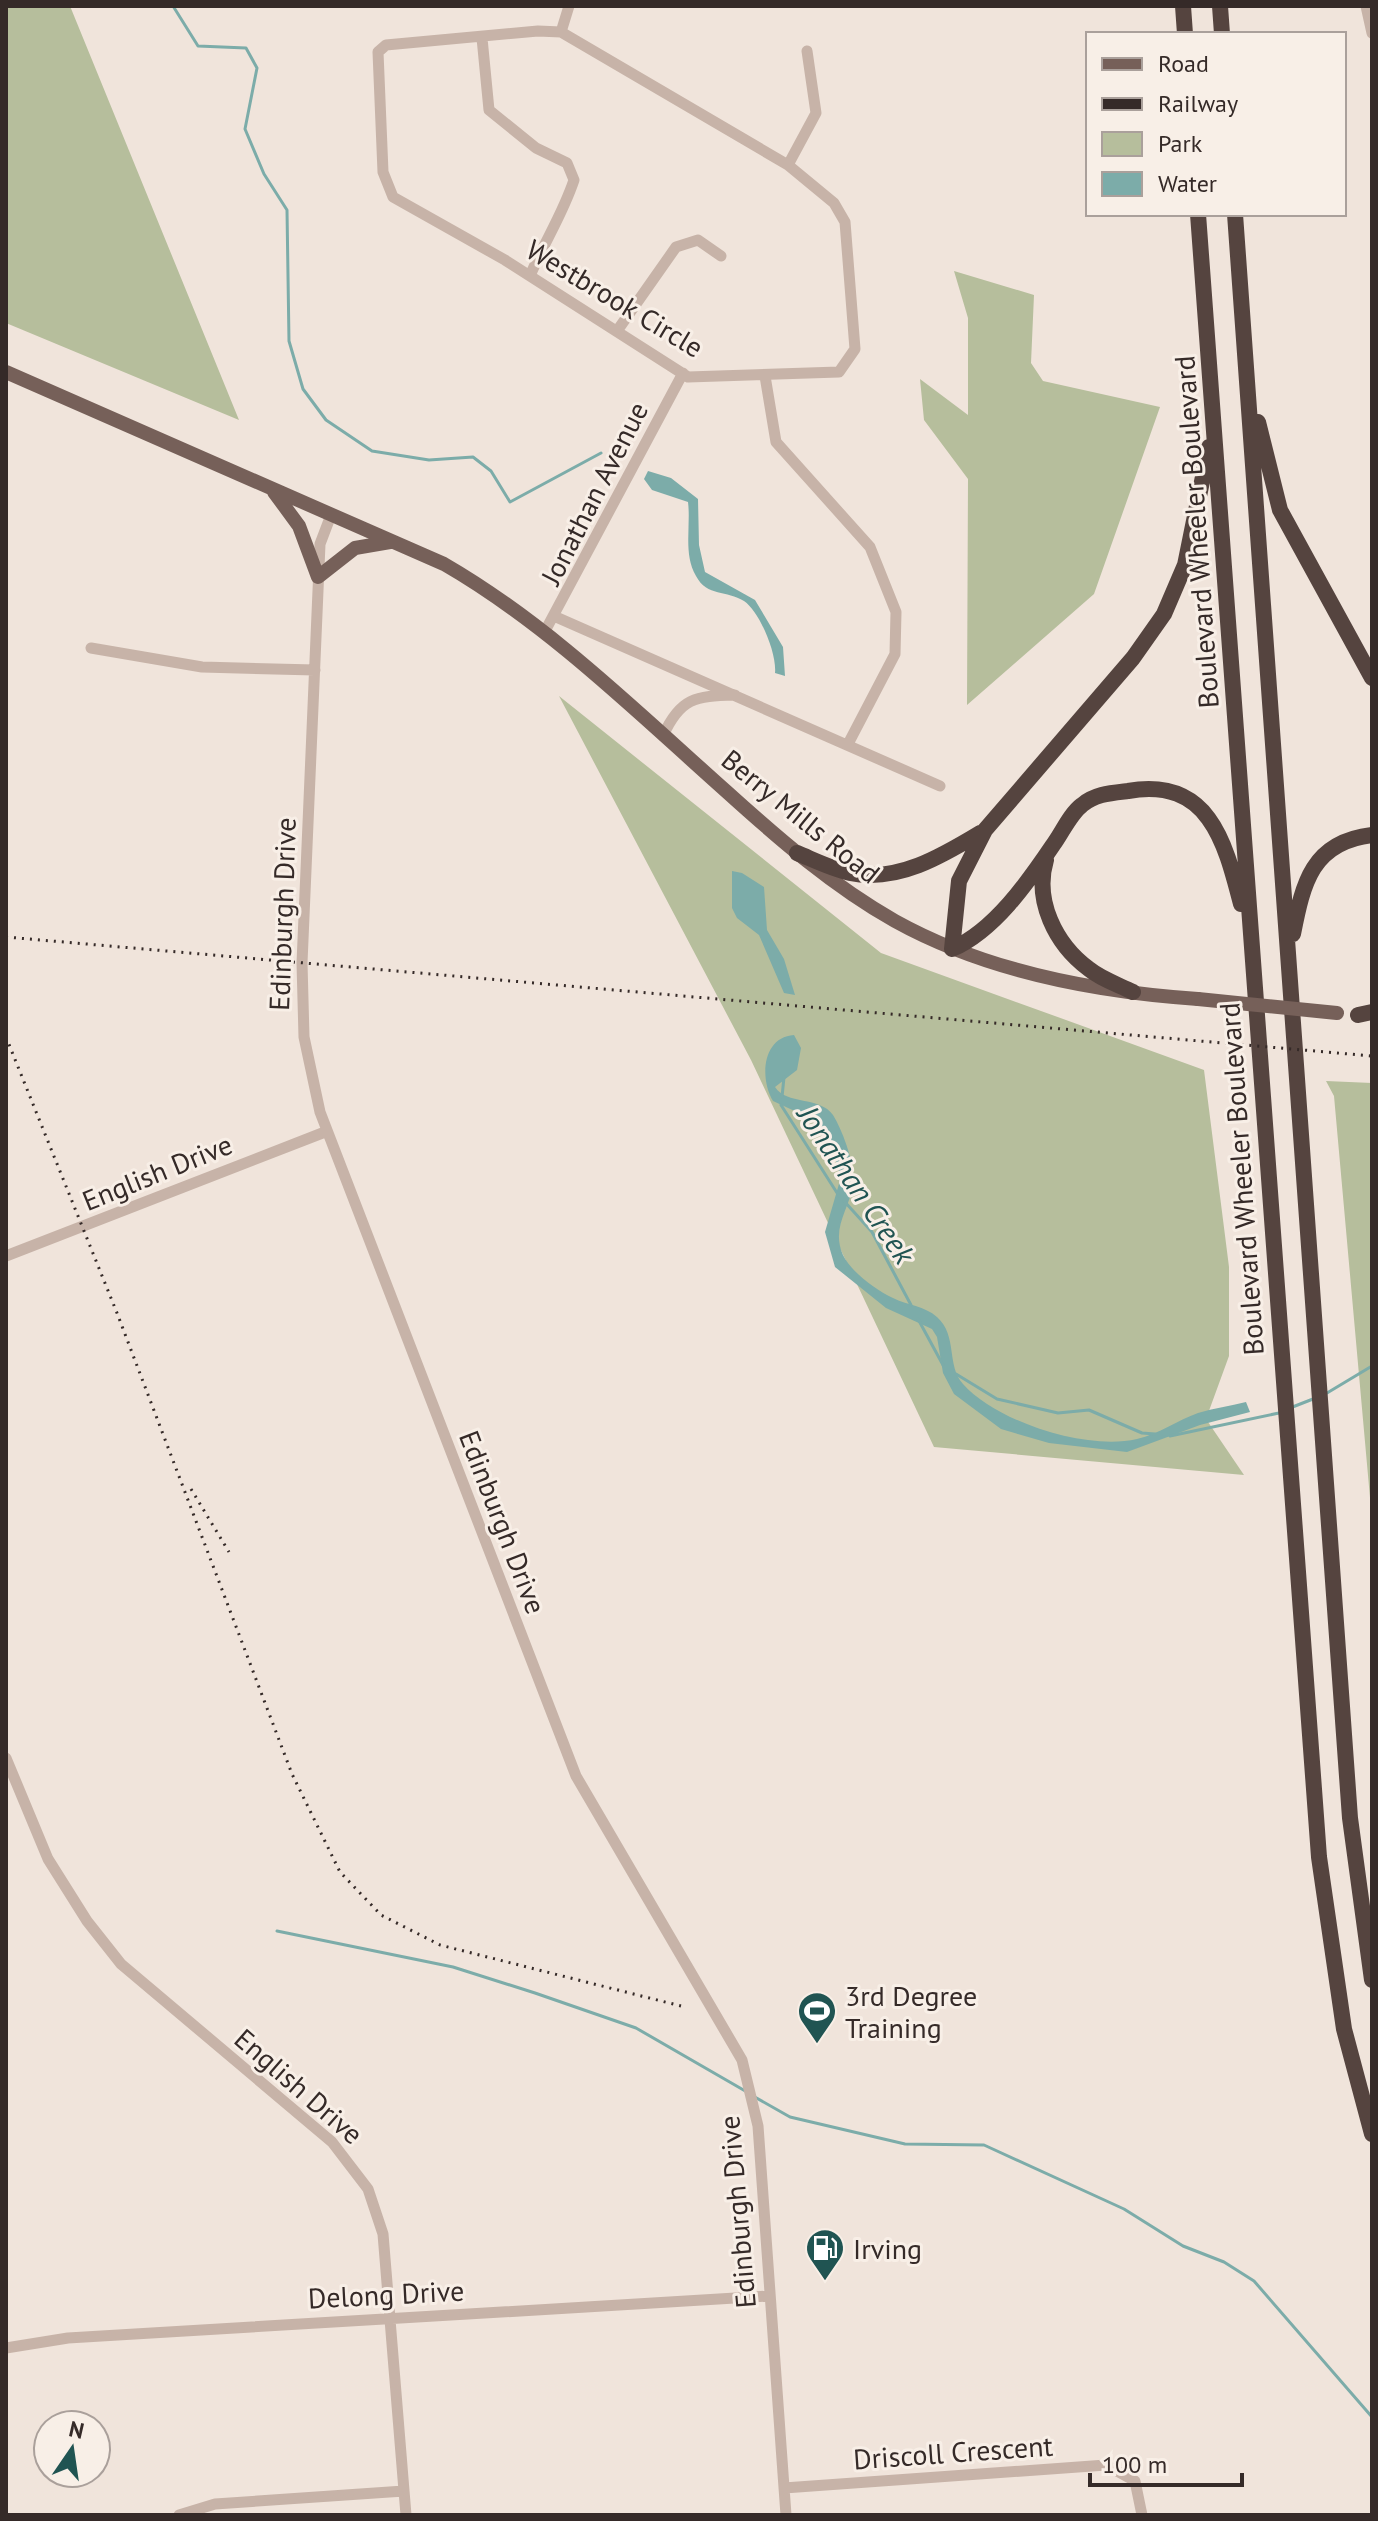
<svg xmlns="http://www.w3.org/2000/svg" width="1378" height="2521" font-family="'PT Sans',sans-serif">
  <rect width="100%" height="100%" fill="#f0e4db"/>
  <!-- green -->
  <path fill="#b6be9c" d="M6,6H70L239,420L6,323Z
    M954,271L1034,295L1031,363L1043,381L1160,407L1094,594L967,705L968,479L924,420L920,379L968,415V318Z
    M559,696L881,953L1204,1070L1229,1267V1356L1206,1419L1244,1475L934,1447L751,1060Z
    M1326,1081L1372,1083V1520L1334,1096Z"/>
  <!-- water -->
  <path fill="#7caca9" d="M648,471L671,478L698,499L699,545L705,572L755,600L783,647L785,676L775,673C777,654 760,612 744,601C727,590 707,597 696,576C683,554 691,526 688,502L652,490L644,479Z
    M732,871L742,873L764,887L767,930L784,959L795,995L784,993L759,935L737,918L732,908Z
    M794,1035L801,1048L797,1070L775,1087C786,1105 820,1096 833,1115C843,1131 856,1167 853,1185C849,1210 831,1228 843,1255C851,1272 876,1290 893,1298C907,1305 925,1306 937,1317C958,1336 946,1365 963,1384C997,1422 1087,1451 1137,1439C1159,1434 1178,1420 1198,1413C1214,1408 1230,1406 1246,1402L1250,1412L1200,1425L1127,1452L1049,1443L1001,1429L954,1394L943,1373L937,1337L932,1329L886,1308L835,1267L825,1232L841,1177L827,1134L814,1120L773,1101C759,1077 763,1037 794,1035Z"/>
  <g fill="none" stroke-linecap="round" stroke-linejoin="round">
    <!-- stream -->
    <path stroke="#7caca9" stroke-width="3" d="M173,6L198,46L246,48L257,68L245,129L264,174L287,210L289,341L303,389L326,420L372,451L429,460L473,457L491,471L510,502L601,453
      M782,1097L784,1077
      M781,1105L839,1196
      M844,1201L872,1232L911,1305
      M918,1319L943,1365
      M956,1374L997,1399L1058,1413L1089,1410L1142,1433L1155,1434
      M1327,1393L1372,1366
      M1290,1408L1313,1399
      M1170,1436L1279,1413
      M277,1931L453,1967L535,1993L636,2028L747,2092
      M753,2096L790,2117L905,2144L984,2145L1124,2209L1183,2246L1224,2262L1254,2281L1372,2417"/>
    <!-- minor -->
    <path stroke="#c7b3a8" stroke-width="11" d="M1366,6L1372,33
      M538,31L561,32L788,165L834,203L845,222L855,349L839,372L688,377L505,260L393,197L383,172L378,52L386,45Z
      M561,32L569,6
      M482,38L489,110L536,148L567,163L574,180C562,216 544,242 530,276
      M788,165L816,113L807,51
      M617,331L676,247L698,240L721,256
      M765,376L776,442L870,547L896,612L895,654L848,744
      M331,515L320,544L302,963L304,1037L320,1112L576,1776L742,2060L758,2126L786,2515
      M556,617L940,786
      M544,633L683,373
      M91,648L202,667L315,670
      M663,736C680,698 695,696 735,695
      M6,1256L325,1132
      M6,1758L48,1859L87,1921L121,1964L332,2142L368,2189L383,2234L406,2515
      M6,2348L68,2338L769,2296
      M784,2488L1106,2465L1135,2481L1142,2515
      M179,2515L215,2504L404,2491"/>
    <!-- major -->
    <path stroke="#766059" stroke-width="14" d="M6,372L444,564C548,624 637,712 727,792C779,839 833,886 895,921C987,972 1094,992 1198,999
      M274,492L299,526L318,577L355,548L390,542"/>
    <!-- highway -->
    <path stroke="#55443f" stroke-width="16" d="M1183,6L1185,34
      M1220,6L1222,34
      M1198,214L1319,1857L1344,2029L1372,2134
      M1235,214L1350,1818L1372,1980
      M1258,422L1280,510L1372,678
      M1209,447L1185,565L1164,614L1133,658L985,830L959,881L952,949C994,931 1028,882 1053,845C1062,833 1070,814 1082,805C1095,794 1111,793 1128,791C1209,777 1225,842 1241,904
      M797,853C814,860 832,869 850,873C897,883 942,856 980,833
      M1046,860C1034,900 1055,944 1089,969C1101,979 1119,985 1133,992
      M1293,934C1303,883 1312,842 1372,835
      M1358,1015L1372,1012"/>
    <!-- rail -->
    <path stroke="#352a28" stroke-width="3" stroke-dasharray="2 6" stroke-linecap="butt" d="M6,937L1372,1056
      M6,1037L117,1313L292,1774L340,1872L381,1915L440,1945L681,2006
      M191,1489L229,1552"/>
    <!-- major-bridge -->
    <path stroke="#766059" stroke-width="14" d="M1198,999L1337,1013"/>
  </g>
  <!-- icons -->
  <defs>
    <g id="stadium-pin" transform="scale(2)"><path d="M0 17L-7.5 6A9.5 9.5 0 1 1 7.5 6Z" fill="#205452" stroke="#f8efe7"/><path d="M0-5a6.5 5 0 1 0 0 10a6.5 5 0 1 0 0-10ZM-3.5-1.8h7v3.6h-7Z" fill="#fff"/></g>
    <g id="fuel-pin" transform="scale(2)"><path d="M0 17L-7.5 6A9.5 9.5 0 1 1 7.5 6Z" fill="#205452" stroke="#f8efe7"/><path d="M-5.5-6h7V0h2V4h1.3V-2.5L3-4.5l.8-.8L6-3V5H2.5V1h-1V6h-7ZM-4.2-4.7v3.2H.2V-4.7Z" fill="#fff"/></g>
  </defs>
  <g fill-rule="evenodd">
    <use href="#stadium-pin" x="817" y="2011"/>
    <use href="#fuel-pin" x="825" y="2248"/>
  </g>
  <g text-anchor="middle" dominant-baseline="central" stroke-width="6" stroke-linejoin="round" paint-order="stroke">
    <!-- street labels -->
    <g font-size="28" fill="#352a28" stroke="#f8efe7">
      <text transform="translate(615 298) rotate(31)">Westbrook Circle</text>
      <text transform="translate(594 493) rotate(-63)">Jonathan Avenue</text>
      <text transform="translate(1196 532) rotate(-94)">Boulevard Wheeler Boulevard</text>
      <text transform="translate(801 816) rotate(39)">Berry Mills Road</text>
      <text transform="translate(282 914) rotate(-88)">Edinburgh Drive</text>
      <text transform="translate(157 1172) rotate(-22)">English Drive</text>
      <text transform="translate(1241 1179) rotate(-94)">Boulevard Wheeler Boulevard</text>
      <text transform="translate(503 1522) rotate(69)">Edinburgh Drive</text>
      <text transform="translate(299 2086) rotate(41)">English Drive</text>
      <text transform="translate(737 2212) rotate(-95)">Edinburgh Drive</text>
      <text transform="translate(386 2294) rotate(-3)">Delong Drive</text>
      <text transform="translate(953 2452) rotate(-4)">Driscoll Crescent</text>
    </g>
    <!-- poi labels -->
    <g font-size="28" fill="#352a28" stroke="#f8efe7" text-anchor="start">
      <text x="845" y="1995">3rd Degree<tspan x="845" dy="32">Training</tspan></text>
      <text x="853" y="2248">Irving</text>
    </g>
    <!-- water labels -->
    <g font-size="30" font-style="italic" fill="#205452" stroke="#f8efe7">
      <text transform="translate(857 1184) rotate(56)">Jonathan Creek</text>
    </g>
  </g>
  <!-- border -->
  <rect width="1378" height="2521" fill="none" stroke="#352a28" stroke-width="16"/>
  <!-- legend -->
  <rect x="1086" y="32" width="260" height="184" fill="#f8efe7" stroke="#aaa09b" stroke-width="2"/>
  <rect x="1102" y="58" width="40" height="12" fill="#766059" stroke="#aaa09b" stroke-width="2"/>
  <text x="1158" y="72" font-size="24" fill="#352a28">Road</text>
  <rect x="1102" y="98" width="40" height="12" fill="#352a28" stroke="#aaa09b" stroke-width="2"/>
  <text x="1158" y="112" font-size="24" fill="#352a28">Railway</text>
  <rect x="1102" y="132" width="40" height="24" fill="#b6be9c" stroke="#aaa09b" stroke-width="2"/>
  <text x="1158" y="152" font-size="24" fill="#352a28">Park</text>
  <rect x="1102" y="172" width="40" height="24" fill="#7caca9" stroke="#aaa09b" stroke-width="2"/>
  <text x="1158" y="192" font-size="24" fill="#352a28">Water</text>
  <!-- north arrow -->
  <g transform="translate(72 2449) rotate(13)"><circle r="38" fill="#f8efe7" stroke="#aaa09b" stroke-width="2"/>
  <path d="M0-6L14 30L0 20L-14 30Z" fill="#205452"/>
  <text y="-12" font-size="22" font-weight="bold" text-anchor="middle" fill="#352a28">N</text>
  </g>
  <!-- scale -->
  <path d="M1090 2473v12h152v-12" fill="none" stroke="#352a28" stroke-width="4"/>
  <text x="1102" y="2473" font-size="24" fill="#352a28" stroke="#f8efe7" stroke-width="6" paint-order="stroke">100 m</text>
</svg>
